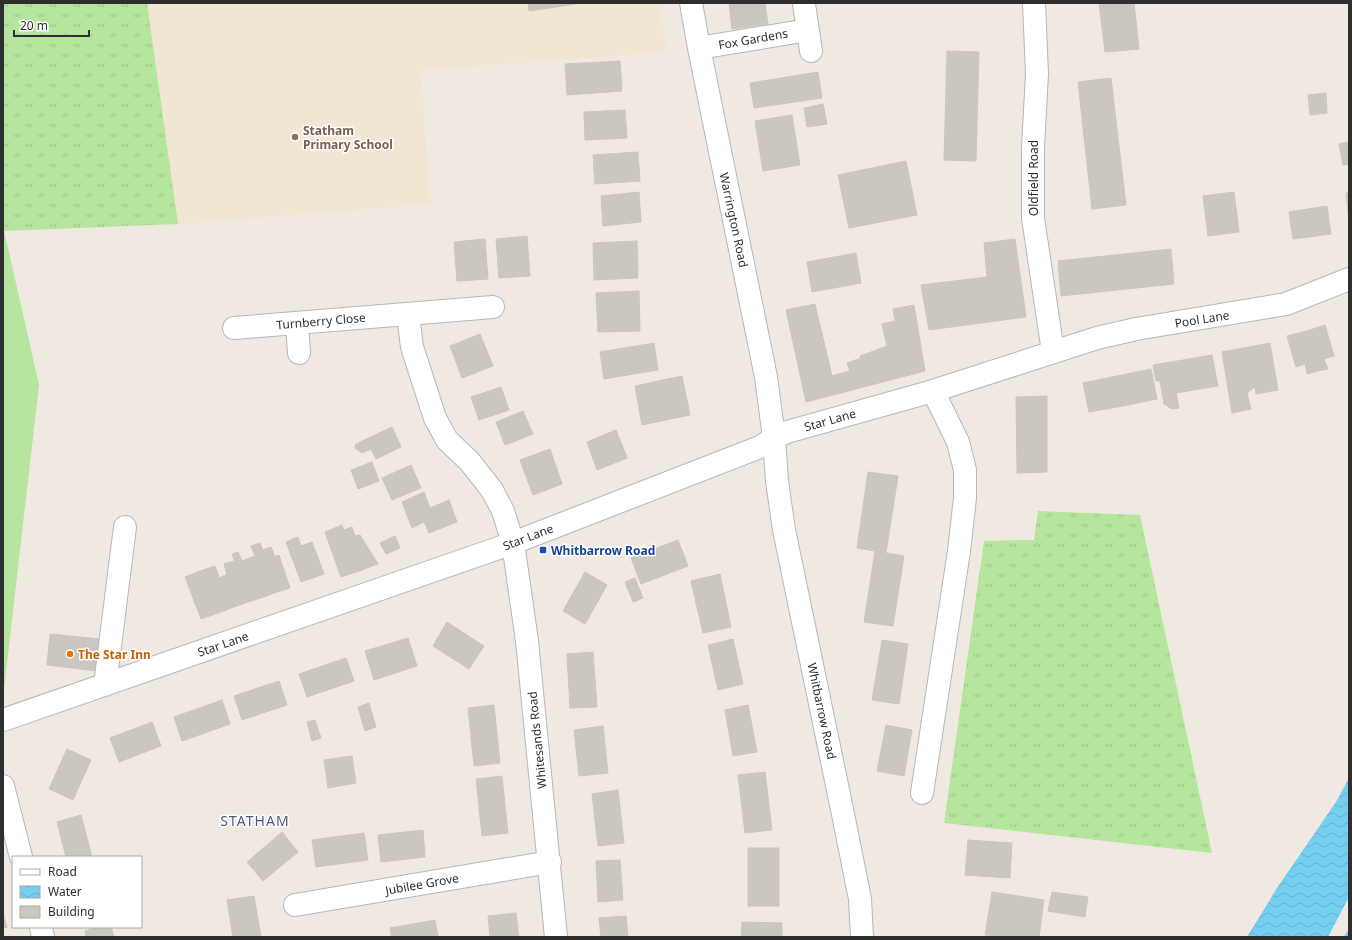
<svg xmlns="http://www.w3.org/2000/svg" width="1352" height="940" font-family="'Noto Sans',sans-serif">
  <defs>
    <pattern id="grass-tufts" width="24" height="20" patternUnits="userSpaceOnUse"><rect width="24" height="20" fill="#b6e59e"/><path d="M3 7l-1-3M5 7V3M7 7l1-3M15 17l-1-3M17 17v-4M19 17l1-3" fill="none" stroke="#9dc588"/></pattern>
    <pattern id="water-waves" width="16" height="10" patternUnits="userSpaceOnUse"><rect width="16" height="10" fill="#75cff0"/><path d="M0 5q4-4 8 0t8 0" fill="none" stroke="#66b2ce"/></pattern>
  </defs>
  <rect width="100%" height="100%" fill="#efe9e1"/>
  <!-- education -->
  <path fill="#f0e6d1" d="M147,3H658L667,52L421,70L430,204L178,224Z"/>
  <!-- grass -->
  <path fill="url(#grass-tufts)" d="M3,3H147L178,224L4,231L3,226Z
    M1038,511L1140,515L1212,853L944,823L984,541L1034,540Z"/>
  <!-- garden -->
  <path fill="#b6e59e" d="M3,226L39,385L3,698Z"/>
  <!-- water -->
  <path fill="url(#water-waves)" d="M1349,778V897L1328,937H1247L1277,888L1336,802Z"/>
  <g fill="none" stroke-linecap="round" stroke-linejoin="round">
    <!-- stream -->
    <path stroke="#75cff0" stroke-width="7" d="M1348,937L1349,935"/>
  </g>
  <!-- building -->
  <path fill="#cbc7bf" stroke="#cbc5ba" d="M528,3H582L529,11Z
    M729,3H765L768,24L732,29Z
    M1099,3H1134L1139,49L1105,52Z
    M947,51L979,52L976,161L944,160Z
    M620,61L622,91L567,95L565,64Z
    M818,72L822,98L754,108L750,83Z
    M1111,78L1126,205L1092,209L1078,82Z
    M1326,93L1327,113L1310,115L1308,95Z
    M823,104L827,124L807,127L804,108Z
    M625,110L627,138L585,140L584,112Z
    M792,115L800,165L763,171L755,121Z
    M1349,142V164L1343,165L1339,144Z
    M638,152L640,181L595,184L593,155Z
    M906,161L917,215L849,228L838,175Z
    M639,192L641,222L603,226L601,196Z
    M1234,192L1239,232L1208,236L1203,196Z
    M1346,193H1349V220Z
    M1327,206L1331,234L1293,239L1289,212Z
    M527,236L530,276L499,278L496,239Z
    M485,239L488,279L457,281L454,242Z
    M1015,239L1026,317L929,330L921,285L987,277L984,243Z
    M637,241L638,278L594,280L593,243Z
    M1171,249L1174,284L1061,296L1058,261Z
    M856,253L861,283L812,292L807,262Z
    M639,291L640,331L598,332L596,293Z
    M815,304L832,376L850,371L847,363L861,358L860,356L887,346L882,324L895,321L893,309L914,305L925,371L806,402L786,310Z
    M1325,325L1334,356L1324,359L1328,369L1318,371L1307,331Z
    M1307,331L1318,371L1307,374L1305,364L1296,367L1287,336Z
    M480,334L493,366L462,378L450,346Z
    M654,343L658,370L604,379L600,352Z
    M1270,343L1278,390L1256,394L1249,347Z
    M1249,347L1255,387L1247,393L1251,409L1232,413L1222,352Z
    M1212,355L1218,386L1194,390L1189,359Z
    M1189,359L1194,390L1176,393L1179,408L1172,409L1164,404L1160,381H1156L1153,365Z
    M1151,369L1157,399L1123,406L1117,376Z
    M682,376L690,415L642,425L635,386Z
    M1117,376L1123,406L1089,412L1083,383Z
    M501,387L509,410L479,420L471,397Z
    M1047,396V472L1017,473L1016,397Z
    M523,411L533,434L505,445L496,422Z
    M392,427L401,447L376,459L371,449L362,453L355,448L356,444Z
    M616,430L627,458L597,470L587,442Z
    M550,449L562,484L533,495L520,460Z
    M372,462L375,470L354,478L351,470Z
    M411,465L421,488L392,500L382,478Z
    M375,470L379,481L358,489L354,478Z
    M868,472L898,476L886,553L857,548Z
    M424,492L430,508L449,500L457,522L429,533L424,522L412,528L402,502Z
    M342,525L359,571L341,577L325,532Z
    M352,527L355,536L360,535L378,564L359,571L344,530Z
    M395,536L400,548L386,554L380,543Z
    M298,537L301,546L312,542L324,574L301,582L286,542Z
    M678,540L688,566L641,584L631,558Z
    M260,543L277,592L261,598L247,559L255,556L251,546Z
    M271,547L275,557L279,555L290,588L277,592L262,550Z
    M875,551L904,556L893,626L864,622Z
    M238,552L242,561L247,559L261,598L248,602L232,554Z
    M234,561L248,602L234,607L223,576L227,575L224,564Z
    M215,566L219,578L223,576L234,607L218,613L203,570Z
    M203,570L218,613L201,619L185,577Z
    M585,572L607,585L585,624L563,611Z
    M720,574L731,627L703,633L691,581Z
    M635,578L643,598L633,602L625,582Z
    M447,622L484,646L469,669L433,646Z
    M50,634L100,639L97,671L47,665Z
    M408,638L417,666L374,680L365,651Z
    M733,639L743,684L718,690L708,645Z
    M882,640L908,644L899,704L872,700Z
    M593,652L597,707L570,708L567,654Z
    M346,658L354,681L307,697L299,674Z
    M279,681L287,705L242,720L234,696Z
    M222,700L230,724L182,741L174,717Z
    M369,703L376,727L365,731L358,707Z
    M494,705L500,763L474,766L468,708Z
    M748,705L757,752L733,756L725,710Z
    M315,720L321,738L312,741L307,722Z
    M152,722L161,746L119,762L110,738Z
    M886,725L912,730L904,776L877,771Z
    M603,726L608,773L579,776L574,730Z
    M67,749L91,760L73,800L49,789Z
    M352,756L356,783L328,788L324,760Z
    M765,772L772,830L745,833L738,775Z
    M502,776L508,833L482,836L476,779Z
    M618,790L624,843L598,846L592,794Z
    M81,815L92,857H66L57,822Z
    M423,830L425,857L381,862L378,835Z
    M282,832L298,852L263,881L247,862Z
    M364,833L368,860L316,867L312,840Z
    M968,840L1012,843L1010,878L965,875Z
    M748,848H779V906H748Z
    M620,860L623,900L598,902L596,861Z
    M992,892L1044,900L1039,937H1001L985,935Z
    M1052,892L1088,897L1085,917L1048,911Z
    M254,896L261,937H233L227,900Z
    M516,913L519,937H490L488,916Z
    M3,914L7,927L3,928Z
    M626,916L628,937H601L599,918Z
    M435,920L438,937H391L390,928Z
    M742,922L782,923V937H741Z
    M98,927H111L114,937H86L85,931Z"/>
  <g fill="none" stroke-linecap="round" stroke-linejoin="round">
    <!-- minor casing -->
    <g stroke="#b4b7c1" stroke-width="24">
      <path id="minor" d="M691,3L699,48L766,377L774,438L777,481L784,530L843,814L860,899L862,937
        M1034,3L1037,74L1033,147V218L1053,352
        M804,4L811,51
        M699,48L808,30
        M408,314L412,347L435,418L447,440L470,462L492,490L503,511L513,543L527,641L556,937
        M297,323L299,353
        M234,328L493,307
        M105,685L125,527
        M3,720L513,543L760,447L774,438L787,432L933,391L1097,338L1136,329L1286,304L1349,279
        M3,786L21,857
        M922,793L959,551L965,498V470L958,442L933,391
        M295,905L550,862
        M41,927L43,937"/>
    </g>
    <!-- minor -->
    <use href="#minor" stroke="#fff" stroke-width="22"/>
  </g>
  <!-- markers -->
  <circle fill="#8d6e63" stroke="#fff" stroke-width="1.5" cx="295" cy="137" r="4"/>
  <rect fill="#1a4fb4" stroke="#fff" stroke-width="1.5" x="539" y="546" width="8" height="8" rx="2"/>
  <circle fill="#e8710a" stroke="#fff" stroke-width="1.5" cx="70" cy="654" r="4"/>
  <g text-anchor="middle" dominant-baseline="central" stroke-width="3" stroke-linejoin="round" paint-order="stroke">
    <!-- street labels -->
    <g font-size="12" fill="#2e2e2e" stroke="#fff">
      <text transform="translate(753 39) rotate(-10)">Fox Gardens</text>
      <text transform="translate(1033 178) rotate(-90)">Oldfield Road</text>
      <text transform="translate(734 220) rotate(78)">Warrington Road</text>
      <text transform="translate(1202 319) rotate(-9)">Pool Lane</text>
      <text transform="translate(321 321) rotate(-5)">Turnberry Close</text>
      <text transform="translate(830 420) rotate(-16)">Star Lane</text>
      <text transform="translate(528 537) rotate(-21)">Star Lane</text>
      <text transform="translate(223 644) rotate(-19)">Star Lane</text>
      <text transform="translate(822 711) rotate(78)">Whitbarrow Road</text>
      <text transform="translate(537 740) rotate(-96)">Whitesands Road</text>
      <text transform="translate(422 884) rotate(-10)">Jubilee Grove</text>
    </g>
    <!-- education labels -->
    <g font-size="12" font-weight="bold" fill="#785e54" stroke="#fff" text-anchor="start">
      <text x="303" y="130">Statham<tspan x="303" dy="14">Primary School</tspan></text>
    </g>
    <!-- transit labels -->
    <g font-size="12" font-weight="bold" fill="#164399" stroke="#fff" text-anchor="start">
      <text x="551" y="550">Whitbarrow Road</text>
    </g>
    <!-- food labels -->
    <g font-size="12" font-weight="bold" fill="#c56008" stroke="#fff" text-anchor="start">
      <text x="78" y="654">The Star Inn</text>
    </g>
    <!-- quarter labels -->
    <g font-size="14" letter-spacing="1" fill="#4d5680" stroke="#fff">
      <text x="255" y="820">STATHAM</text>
    </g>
  </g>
  <!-- border -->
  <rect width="1352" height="940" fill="none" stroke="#2e2e2e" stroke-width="8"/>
  <!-- legend -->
  <rect x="12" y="856" width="130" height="72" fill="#ffffff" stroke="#ababab"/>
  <rect x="20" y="869" width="20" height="6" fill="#ffffff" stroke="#ababab"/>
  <text x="48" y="876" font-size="12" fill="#2e2e2e">Road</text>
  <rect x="20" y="886" width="20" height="12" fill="url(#water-waves)" stroke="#ababab"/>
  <text x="48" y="896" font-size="12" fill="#2e2e2e">Water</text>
  <rect x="20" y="906" width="20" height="12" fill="#cbc7bf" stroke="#ababab"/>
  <text x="48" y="916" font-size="12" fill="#2e2e2e">Building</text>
  <!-- scale -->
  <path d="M14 30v6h75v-6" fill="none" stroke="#2e2e2e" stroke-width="2"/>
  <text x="20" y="30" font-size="12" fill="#2e2e2e" stroke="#ffffff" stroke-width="3" paint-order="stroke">20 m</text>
</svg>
